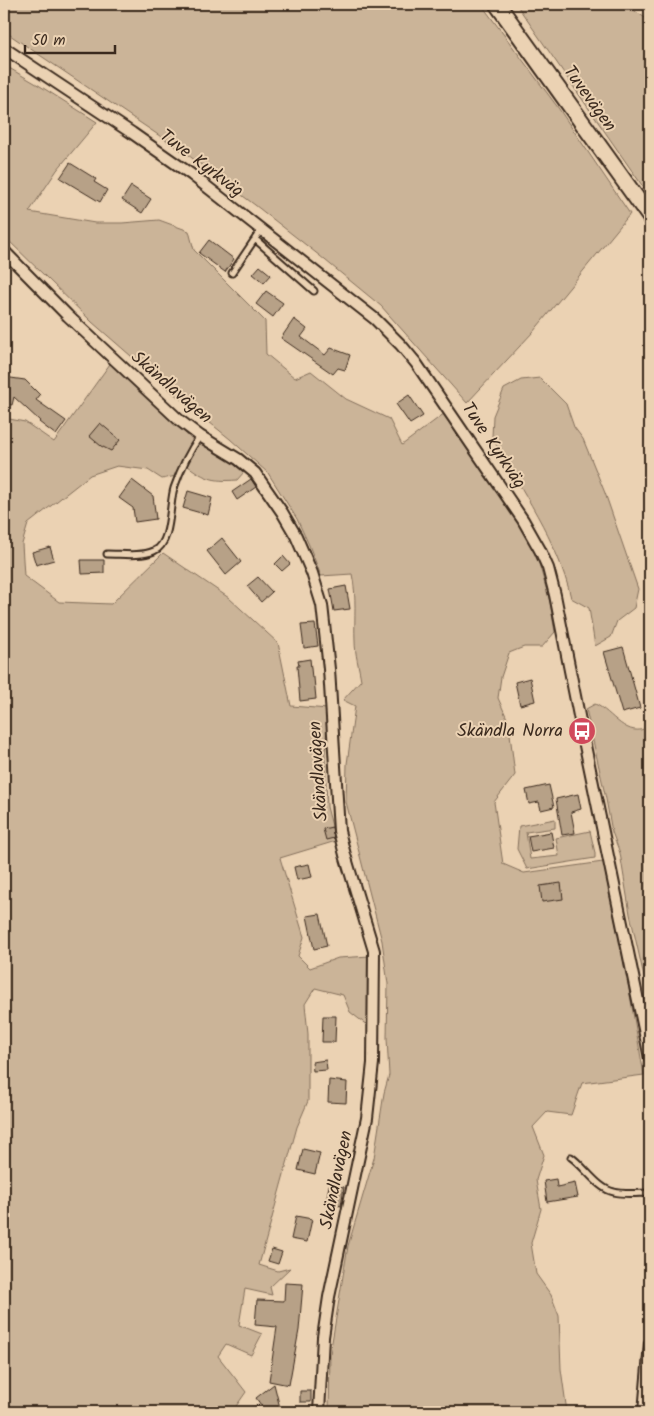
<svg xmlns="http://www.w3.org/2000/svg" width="654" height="1416" font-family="Kalam,sans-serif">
  <rect width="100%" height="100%" fill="#ebd2b3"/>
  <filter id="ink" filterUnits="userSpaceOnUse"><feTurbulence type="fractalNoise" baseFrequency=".02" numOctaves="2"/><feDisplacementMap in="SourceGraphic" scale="10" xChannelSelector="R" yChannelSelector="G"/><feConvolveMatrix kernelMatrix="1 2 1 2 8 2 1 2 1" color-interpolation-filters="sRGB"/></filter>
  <g filter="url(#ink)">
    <!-- green -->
    <path fill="#cbb498" stroke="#836f5b" d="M4,4H481L559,109L630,214L533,332L467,403L381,306L320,256L255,205L188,155L4,31Z
      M516,4H624L650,21V187L646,191Z
      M4,65L40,86L97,122L57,170L29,212L95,223H122L159,220L189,231L194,250L265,321L266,354L295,378L311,371L346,399L389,419L402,445L445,413L520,522L538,560L550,602L555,632L542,647H524L509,653L501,677L498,698L506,716L510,734L515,775L494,802L503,864L524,873L603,862L627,978L644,1075L582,1083L571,1115L547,1112L533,1127L544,1155L536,1180L541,1209L531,1243L536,1274L551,1295L559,1316L561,1369L567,1412H329L330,1354L348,1246L374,1158L384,1093L389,1075L387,1038L388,984L382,941L346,802L347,764L355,706L343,700L361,680C359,667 355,654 355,641C354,618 357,597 352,574L321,576L309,545L297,519L268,473L230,439L178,397L92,322L4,236V104L8,102L4,98Z
      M112,361L191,439L221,454L244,472L237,480C211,482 204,478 184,463L176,476L162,479L148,470L117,466L90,475L28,524L22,544L24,576L59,602L111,604L163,553L229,598L278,643L291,706L328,709L325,754L327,807L336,841L280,858L304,937L298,956L310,968L338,958L370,956L372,1029L350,1012L343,995L315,988L305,1004L308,1034V1101L297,1127L259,1265L278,1271L290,1268L270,1287L272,1295L245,1289L239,1325L262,1334L251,1355L226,1344L218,1356L246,1392L232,1412H4V418L25,422L54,442Z
      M540,378L566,404L574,427L583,439L605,493L638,589L634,608L617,621L611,637L595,646L589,608L571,598C558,540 520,489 492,437L493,416L504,389L521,380Z
      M595,704C612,711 627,741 650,726V1004L630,914L620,853L612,832L606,799L586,709Z
      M555,819V828L526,832L530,859L559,856L556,838L590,831L595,853V858L527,869L517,849L519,826Z"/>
    <!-- building -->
    <path fill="#b7a187" stroke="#3b2a1e" d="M70,163L96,179L94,182L107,190L100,202L60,178Z
      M131,186L151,199L142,213L122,200Z
      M209,240L234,259L225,272L199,253Z
      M260,266L271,275L264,283L253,274Z
      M266,291L283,303L273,317L256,304Z
      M294,319L307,329L301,337L325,355L331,348L350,355L345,370L338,368L333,374L281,338Z
      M4,377L25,380L40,395L36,400L66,421L56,435L39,422L40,421L14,397L12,405L4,403Z
      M409,395L423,416L410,424L396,404Z
      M100,423L120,440L111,451L101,446L89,436Z
      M251,479L256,487L237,500L232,492Z
      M132,480L153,496L156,519L135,522L133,508L119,498Z
      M188,491L212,498L208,515L183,508Z
      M222,538L241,562L226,575L207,551Z
      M50,547L54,560L36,565L32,552Z
      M283,556L290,564L282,571L275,564Z
      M81,560H104V573L82,574Z
      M258,577L272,592L261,602L247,586Z
      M346,586L350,609L334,611L330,589Z
      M315,624L318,646L304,648L301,625Z
      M623,647L640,708L622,713L604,652Z
      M310,659L312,678H314L316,699L300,701L297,666H299L298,661Z
      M530,678L535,701L520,705L515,682Z
      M549,785L554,807L541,810L539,802L529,804L526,790Z
      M578,794L581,809L571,812L575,833L562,835L556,799Z
      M332,827L334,838L326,840L323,829Z
      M551,832L554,848L531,852L528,836Z
      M309,864L312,877L297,880L294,867Z
      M561,883L563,899L542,902L540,886Z
      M320,914L327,946L314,949L307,916Z
      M323,1016H336L335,1042H322Z
      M326,1060L327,1070L313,1071L312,1062Z
      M329,1080L347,1082L346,1103L328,1102Z
      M303,1149L320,1153L315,1174L298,1170Z
      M556,1179L557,1187L575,1183L578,1197L547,1202L544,1181Z
      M329,1185L344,1187L341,1206L326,1203Z
      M296,1216L312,1219L307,1242L291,1239Z
      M272,1249L282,1252L278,1264L268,1261Z
      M285,1283L303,1284L299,1330L289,1385L269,1381L277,1327L255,1325L257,1300L284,1301Z
      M274,1384L281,1412H244V1409L261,1405L256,1398Z
      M300,1391H311V1402H300Z"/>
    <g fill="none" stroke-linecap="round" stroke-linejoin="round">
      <!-- lane casing -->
      <g stroke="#3b2a1e" stroke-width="9">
        <path id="lane" d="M255,239L314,291
          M232,273L261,230
          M107,554C122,554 140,557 154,551C172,544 169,504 174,488C181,468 188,453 200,436
          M571,1157C585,1167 598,1189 614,1192C625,1195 639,1193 650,1193"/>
      </g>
      <!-- street casing -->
      <g stroke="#3b2a1e" stroke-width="14">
        <path id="street" d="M4,48L132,133L192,175L375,319L401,345L416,363L523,520L540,550L548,568L555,595L582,731L650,1058
          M4,251L68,316L179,420L200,436L238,459L255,473L282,512L296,536L312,573L322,605L329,669L339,831L345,855L374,951L373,1063L367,1118L329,1297L323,1337L319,1412
          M644,1412L650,1343"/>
      </g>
      <!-- secondary casing -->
      <g stroke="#3b2a1e" stroke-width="19">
        <path id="secondary" d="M497,4L650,217"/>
      </g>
      <!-- lane -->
      <use href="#lane" stroke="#ebd2b3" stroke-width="5"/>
      <!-- street -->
      <use href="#street" stroke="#ebd2b3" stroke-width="10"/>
      <!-- secondary -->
      <use href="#secondary" stroke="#ebd2b3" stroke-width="15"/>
    </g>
  </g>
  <!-- icons -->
  <defs>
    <g id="bus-disc" transform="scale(1.4375)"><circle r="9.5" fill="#d1495b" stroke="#ebd2b3"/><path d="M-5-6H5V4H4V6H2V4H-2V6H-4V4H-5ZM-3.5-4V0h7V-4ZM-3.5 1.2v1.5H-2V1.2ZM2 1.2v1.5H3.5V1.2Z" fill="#fff"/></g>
  </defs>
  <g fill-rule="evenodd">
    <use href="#bus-disc" x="582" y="731"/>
  </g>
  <g text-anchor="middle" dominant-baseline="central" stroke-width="4" stroke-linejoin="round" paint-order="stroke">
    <!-- street labels -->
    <g font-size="18" fill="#3b2a1e" stroke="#ebd2b3">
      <text transform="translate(589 99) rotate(54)">Tuvevägen</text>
      <text transform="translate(201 164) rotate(37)">Tuve Kyrkväg</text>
      <text transform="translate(171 388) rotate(41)">Skändlavägen</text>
      <text transform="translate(493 446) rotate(56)">Tuve Kyrkväg</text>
      <text transform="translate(319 771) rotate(-94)">Skändlavägen</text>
      <text transform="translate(337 1180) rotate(-78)">Skändlavägen</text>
    </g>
    <!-- poi labels -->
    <g font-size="18" fill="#3b2a1e" stroke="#ebd2b3" text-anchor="end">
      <text x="563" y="731">Skändla Norra</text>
    </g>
  </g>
  <!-- margin -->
  <rect width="654" height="1416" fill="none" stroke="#ebd2b3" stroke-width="20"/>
  <rect x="10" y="10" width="634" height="1396" fill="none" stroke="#3b2a1e" stroke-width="2" filter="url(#ink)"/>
  <!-- scale -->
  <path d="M25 45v8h90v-8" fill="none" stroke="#3b2a1e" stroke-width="2.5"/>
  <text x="32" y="45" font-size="15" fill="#3b2a1e" stroke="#ebd2b3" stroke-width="4" paint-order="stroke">50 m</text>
</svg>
